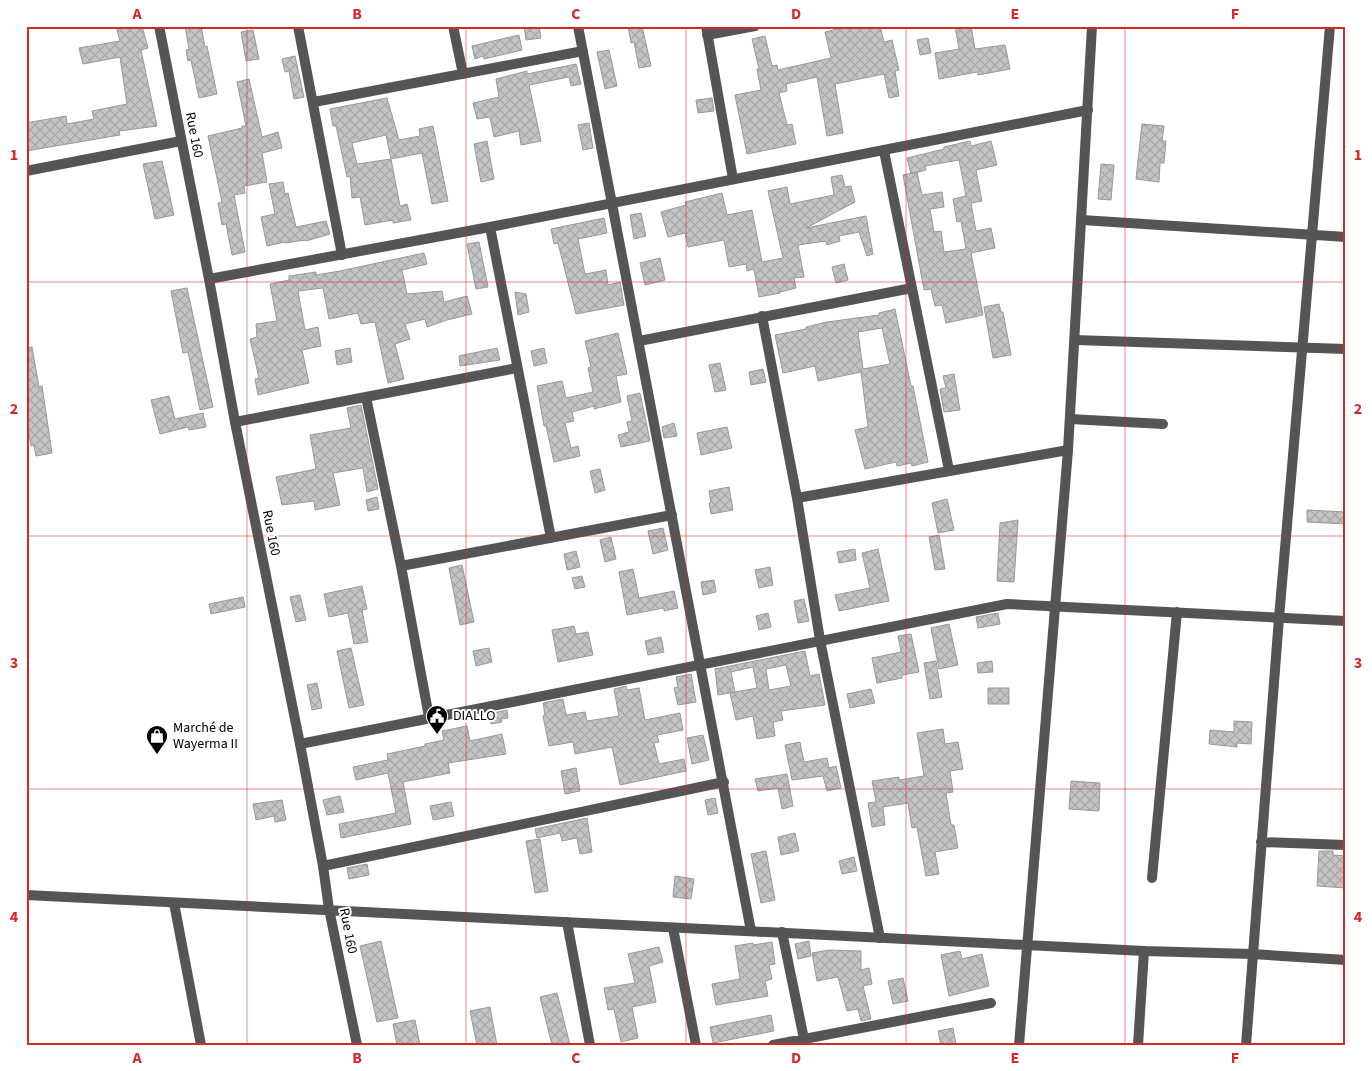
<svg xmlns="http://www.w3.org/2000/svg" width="1372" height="1071" font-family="'Source Sans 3',sans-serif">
  <defs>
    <pattern id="building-cross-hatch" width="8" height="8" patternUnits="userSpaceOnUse" patternTransform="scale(1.25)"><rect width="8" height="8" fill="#c4c4c4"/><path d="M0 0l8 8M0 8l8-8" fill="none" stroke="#a7a7a7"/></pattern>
  </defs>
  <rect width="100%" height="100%" fill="#fff"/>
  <!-- building -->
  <path fill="url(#building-cross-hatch)" stroke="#999" fill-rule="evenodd" d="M116,26H142L148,48L141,50L157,126L119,131L120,135L26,151V123L66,116L67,124L94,119L92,111L127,104L120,57L83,64L79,48L120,41Z
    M185,26H201L205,47L207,46L217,94L199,98L191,60L188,61L186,50L189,49Z
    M524,26H539L541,38L526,40Z
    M628,26H642L651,66L639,68L634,42L631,43Z
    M851,26H880L884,42L892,40L899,70L895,71L899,96L889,98L884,74L835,84L843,133L827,136L817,77L786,84L787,91L779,93L787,125L792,124L796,144L747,154L735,95L761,90L757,69H759L752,39L765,36L772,66L777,65L778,70L831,58L825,32Z
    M955,26H971L975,49L1005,45L1010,69L978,75L977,72L939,79L935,53L959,49Z
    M253,30L259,59L246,61L241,32Z
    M519,35L522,50L484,59L483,56L475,59L472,46Z
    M928,38L931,53L920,55L917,40Z
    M609,50L617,86L605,89L597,52Z
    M295,56L304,97L294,99L289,71L285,72L282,59Z
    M576,64L581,84L571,86L569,77L529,85L541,141L521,145L519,131L494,137L490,117L477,119L473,103L499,97L496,79L527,71V74Z
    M249,79L262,137L278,132L282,148L262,153L267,182L244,186L245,193L234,195L245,252L232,255L226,224L222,225L218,203L222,202L208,136L242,128V126H246L237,82Z
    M387,98L399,140L420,136L419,129L433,126L448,201L432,204L422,153L391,159L386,135L352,143L357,164L391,159L400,206L407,204L411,220L393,223V220L365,225L360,197L352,198L350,176L347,177L336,126H333L330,109Z
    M712,98L714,111L698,113L696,100Z
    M589,123L593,148L583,150L578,125Z
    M1142,124L1164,126L1162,141H1166L1164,163H1160L1159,182L1136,179Z
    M487,141L494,179L481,182L474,144Z
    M970,141L971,146L991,141L997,165L976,170L982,201L971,203L976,231L991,228L995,248L971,253L983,315L946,323L942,305L935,306L931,289L924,290L903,175L917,172L922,195L942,192L944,207L930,209L934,232L941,231L944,252L966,249L961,221L957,222L953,199L966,196L959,160L925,166L926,170L911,174L907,158L944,149V147Z
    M162,161L174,215L155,219L143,164Z
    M1101,164L1114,165L1111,200L1098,199Z
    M842,175L845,187L851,186L855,202L806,228L866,216L873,254L867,256L859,232L839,236L840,241L827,245L826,241L798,245L804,277L794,278L796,288L780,292V293L759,297L754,269L747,271L746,264L729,267L724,240L688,247L685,233L668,237L661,212L686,205L685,202L722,193L727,215L752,210L762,262L783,258L768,191L787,187L790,204L834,195L831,177Z
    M283,182L285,194L288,193L296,227L326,221L330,234L306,241V240L285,243V242L267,246L261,217L275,214L269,184Z
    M641,213L646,236L634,239L630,215Z
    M604,218L607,233L578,239L585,274L606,270L608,285L620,282L624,305L576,314L558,243L554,244L551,229Z
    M479,242L488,287L476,289L467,244Z
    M424,253L427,264L402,270L407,294L442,291L444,302L467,296L472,314L447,320L427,327L425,319L405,324L410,339L395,344L404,379L388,383L375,322L361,324L358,313L329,319L323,288L298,291L305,330L318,327L321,346L302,350L309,383L258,395L255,379L259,378L250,339L257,337L256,324L277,321L270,284L289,280V276L316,272V275L340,271Z
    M660,258L665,280L645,285L640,263Z
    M844,264L848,280L836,283L832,267Z
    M187,288L213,407L200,410L188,352L183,353L171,291Z
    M515,292L526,294L529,312L518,315Z
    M999,304L1001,312H1003L1011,355L993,358L984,307Z
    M895,309L911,386H913L928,462L912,466L911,463L897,466L896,462L865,469L855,430L868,427L861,372L818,381L815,366L783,373L775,335L806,329V327L827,322L879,315V313ZM882,328L890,364L863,369L858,332Z
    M618,333L627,374L616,376L621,402L594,409V406L572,412L574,421L565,423L571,448L578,446L580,456L554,462L546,426H544L537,386L562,381L566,398L593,392L588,368L591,367L585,341Z
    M32,347L39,387L42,386L52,453L36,456L34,445L31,446L26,416V348Z
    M350,348L352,362L337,365L335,351Z
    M497,348L500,360L460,366L459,356Z
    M544,348L547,363L534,366L531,351Z
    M720,363L726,390L715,392L709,365Z
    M763,369L766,382L751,385L749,372Z
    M954,374L960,410L944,412L940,389L946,388L943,376Z
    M640,393L650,441L621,447L618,435L629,432L627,422L632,421L627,396Z
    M169,396L175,419L203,413L206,427L189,430L188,427L160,434L151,400Z
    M361,405L378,489L367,492L363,468L333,473L340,505L315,510L314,501L282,505L276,477L316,469L310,435L351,428L347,408Z
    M674,423L677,436L664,438L662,427Z
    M727,427L732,448L701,455L697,433Z
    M600,469L605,490L595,493L590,471Z
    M729,487L733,510L711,514L709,503L711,502L709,491Z
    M377,497L379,509L368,511L366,500Z
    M947,499L954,530L938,533L932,503Z
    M1307,510L1346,512V524L1307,522Z
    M1018,520L1014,582L997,581L1000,523Z
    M663,528L668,550L653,554L648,531Z
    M939,535L945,569L935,570L929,537Z
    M611,537L616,559L605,562L600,540Z
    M855,549L856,560L839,563L837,552Z
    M878,549L889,601L839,611L835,595L870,588L862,553Z
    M576,551L580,567L567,570L564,554Z
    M462,565L474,622L460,625L449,568Z
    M770,567L773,585L759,588L755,570Z
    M633,569L639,598L674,591L678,608L664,611V608L627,615L619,572Z
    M582,576L585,587L575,589L572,578Z
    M714,580L716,592L703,595L701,582Z
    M362,586L367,609L362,610L368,642L354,644L348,613L329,617L324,594Z
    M300,595L306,620L296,622L290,597Z
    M243,597L245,607L211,614L209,604Z
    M804,599L809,621L798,623L794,601Z
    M768,613L771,627L759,630L756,616Z
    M998,613L1000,624L978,628L976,617Z
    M949,624L958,665L939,669L931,628Z
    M574,626L576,634L588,632L593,655L558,662L552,630Z
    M911,634L919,672L902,675V678L877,683L872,658L901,652L898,636Z
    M661,637L664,652L648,655L645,641Z
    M351,648L364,705L349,708L337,651Z
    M489,648L492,662L476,666L473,651Z
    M805,651L810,676L819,674L825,705L781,711L783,720L773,722L775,736L757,739L753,716L736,720L730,693L757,688L753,667L731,672L735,692L718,695L715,669ZM786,665L791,686L769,690L766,669Z
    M936,661L942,697L930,699L924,663Z
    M992,661L993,672L978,673L977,663Z
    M691,674L696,702L678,705L674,688L678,687L676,677Z
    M317,683L322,708L312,710L307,685Z
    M626,686L627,690L639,688L645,720L680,713L683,730L657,735L659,742L654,743L659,764L684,759L686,771L620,785L612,747L575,754L573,742L549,746L543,716L545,715L543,703L563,699L566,715L585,712L587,721L619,716L614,689Z
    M988,688H1009V704H988Z
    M871,689L875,703L850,708L847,694Z
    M507,710L508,718L501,719L502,722L491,724L489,714Z
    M1234,721L1252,722L1251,744L1237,743V747L1209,744L1210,730L1234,732Z
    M467,726L470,741L502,734L506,754L448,763L450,773L403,782L411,824L341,838L339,824L396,813L388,773L356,780L353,767L388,760L387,754L425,746V744L444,740L442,731Z
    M943,729L945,744L958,742L963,769L950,771L953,792L946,793L951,825H954L958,848L935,852L939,874L926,876L917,827L912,828L908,803L883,807L885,825L872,827L868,803L876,802L872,781L899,777V780L924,776L917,733Z
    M703,735L709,760L692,764L687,738Z
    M800,742L804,762L827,758L829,768L836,766L841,788L827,791L823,776L792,780L785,745Z
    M576,768L580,791L565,794L561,771Z
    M787,774L793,806L782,809L778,788L758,791L755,779Z
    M1071,781L1100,783L1099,811L1069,809Z
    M340,796L344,812L327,815L323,800Z
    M715,798L718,813L708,815L705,800Z
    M282,800L286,820L275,822L274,816L256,820L253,804Z
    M451,802L454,816L433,820L430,806Z
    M587,818L592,852L580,854L577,838L562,841L560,833L537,838L535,829Z
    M795,833L799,851L781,855L778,837Z
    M540,839L548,891L535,893L526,841Z
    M766,851L775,900L761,903L751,854Z
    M1319,851H1333V855L1346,856V888L1317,886Z
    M854,857L857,871L842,874L839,861Z
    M367,864L369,875L349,879L347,868Z
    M675,876L694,879L691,899L673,897Z
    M381,941L398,1018L377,1022L360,946Z
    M809,941L811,956L798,959L795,944Z
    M772,942L775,964L769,965L772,979L765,981L768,996L716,1005L712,984L740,979L735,946L753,943V945Z
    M659,947L663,962L649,966L656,1002L632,1007L638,1038L621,1042L614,1009L608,1010L604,988L635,983L628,954Z
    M829,950L861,951V970L869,968L872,984L863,986L871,1019L861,1021L858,1009L847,1011L838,977L817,981L812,953Z
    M960,951L962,959L982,954L989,986L949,996L941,955Z
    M903,978L908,1001L893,1004L888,981Z
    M557,993L570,1045H552L540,997Z
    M490,1007L497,1045H477L470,1011Z
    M771,1015L774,1031L713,1043L710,1027Z
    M415,1020L420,1045H397L393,1024Z
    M953,1028L956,1045H941L938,1031Z"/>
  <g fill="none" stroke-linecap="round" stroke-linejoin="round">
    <!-- minor -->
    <path stroke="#555" stroke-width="10" d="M298,26L342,255
      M453,26L463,74
      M578,26L751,931
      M706,26L733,179
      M707,35L755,26
      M314,102L583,51
      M884,151L949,470
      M26,171L181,141
      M1082,220L1346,237
      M490,227L551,538
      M209,279L490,227L1088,110
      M762,316L797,498L820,640L880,938
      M1075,340L1346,349
      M639,341L912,288
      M366,397L401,566L429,717
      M1070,419L1163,424
      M235,422L517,368
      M797,498L1068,450
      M401,566L672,515
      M300,744L1007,604L1346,621
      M1261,842L1346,845
      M323,866L724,782
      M1152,878L1177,612
      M174,903L201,1045
      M567,922L590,1045
      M673,928L696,1045
      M782,932L804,1039
      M773,1045L991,1003
      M1138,1045L1144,951
      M1246,1045L1279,618L1330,26"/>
    <!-- tertiary -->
    <path stroke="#555" stroke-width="10" d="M159,26L209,279L235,422L300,744L323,866L329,909L357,1045
      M26,895L1144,951L1252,954L1346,960
      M1019,1045L1068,450L1092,26"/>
  </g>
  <!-- grid -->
  <path fill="none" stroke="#d62828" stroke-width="1" stroke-opacity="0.55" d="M247,26V1045M466,26V1045M686,26V1045M906,26V1045M1125,26V1045M26,282H1346M26,536H1346M26,789H1346"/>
  <!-- icons -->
  <defs>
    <g id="civic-pin" transform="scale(1.125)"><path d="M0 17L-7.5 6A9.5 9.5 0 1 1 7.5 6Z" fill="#000" stroke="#fff"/><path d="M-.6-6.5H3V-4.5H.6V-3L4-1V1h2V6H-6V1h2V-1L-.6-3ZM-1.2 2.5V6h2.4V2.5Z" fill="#fff"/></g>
    <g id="shop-pin" transform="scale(1.125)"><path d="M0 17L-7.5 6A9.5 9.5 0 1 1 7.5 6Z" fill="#000" stroke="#fff"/><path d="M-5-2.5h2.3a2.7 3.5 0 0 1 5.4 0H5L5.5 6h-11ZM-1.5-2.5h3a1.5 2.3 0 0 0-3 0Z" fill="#fff"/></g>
  </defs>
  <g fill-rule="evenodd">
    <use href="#civic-pin" x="437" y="716"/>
    <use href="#shop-pin" x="157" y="736"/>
  </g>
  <g text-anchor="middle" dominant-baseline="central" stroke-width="4" stroke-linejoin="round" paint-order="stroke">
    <!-- street labels -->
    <g font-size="14" fill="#000" stroke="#fff">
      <text transform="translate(194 135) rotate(79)">Rue 160</text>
      <text transform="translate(271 533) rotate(79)">Rue 160</text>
      <text transform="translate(348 931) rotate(79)">Rue 160</text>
    </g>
    <!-- poi labels -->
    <g font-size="14" fill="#000" stroke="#fff" text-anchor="start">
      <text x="453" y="716">DIALLO</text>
      <text x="173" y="728">Marché de<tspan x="173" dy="16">Wayerma II</tspan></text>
    </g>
  </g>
  <!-- border -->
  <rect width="1372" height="1071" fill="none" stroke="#ffffff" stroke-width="55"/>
  <rect x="28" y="28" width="1316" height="1016" fill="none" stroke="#d62828" stroke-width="2"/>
  <g font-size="16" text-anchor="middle" font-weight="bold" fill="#d62828">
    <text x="137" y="19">A</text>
    <text x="357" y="19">B</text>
    <text x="576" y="19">C</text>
    <text x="796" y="19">D</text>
    <text x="1015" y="19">E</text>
    <text x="1235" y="19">F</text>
    <text x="14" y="160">1</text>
    <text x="1358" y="160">1</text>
    <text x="14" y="414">2</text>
    <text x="1358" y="414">2</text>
    <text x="14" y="668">3</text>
    <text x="1358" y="668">3</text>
    <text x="14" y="922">4</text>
    <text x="1358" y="922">4</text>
    <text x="137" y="1063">A</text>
    <text x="357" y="1063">B</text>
    <text x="576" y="1063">C</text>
    <text x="796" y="1063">D</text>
    <text x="1015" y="1063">E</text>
    <text x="1235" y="1063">F</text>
  </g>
</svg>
